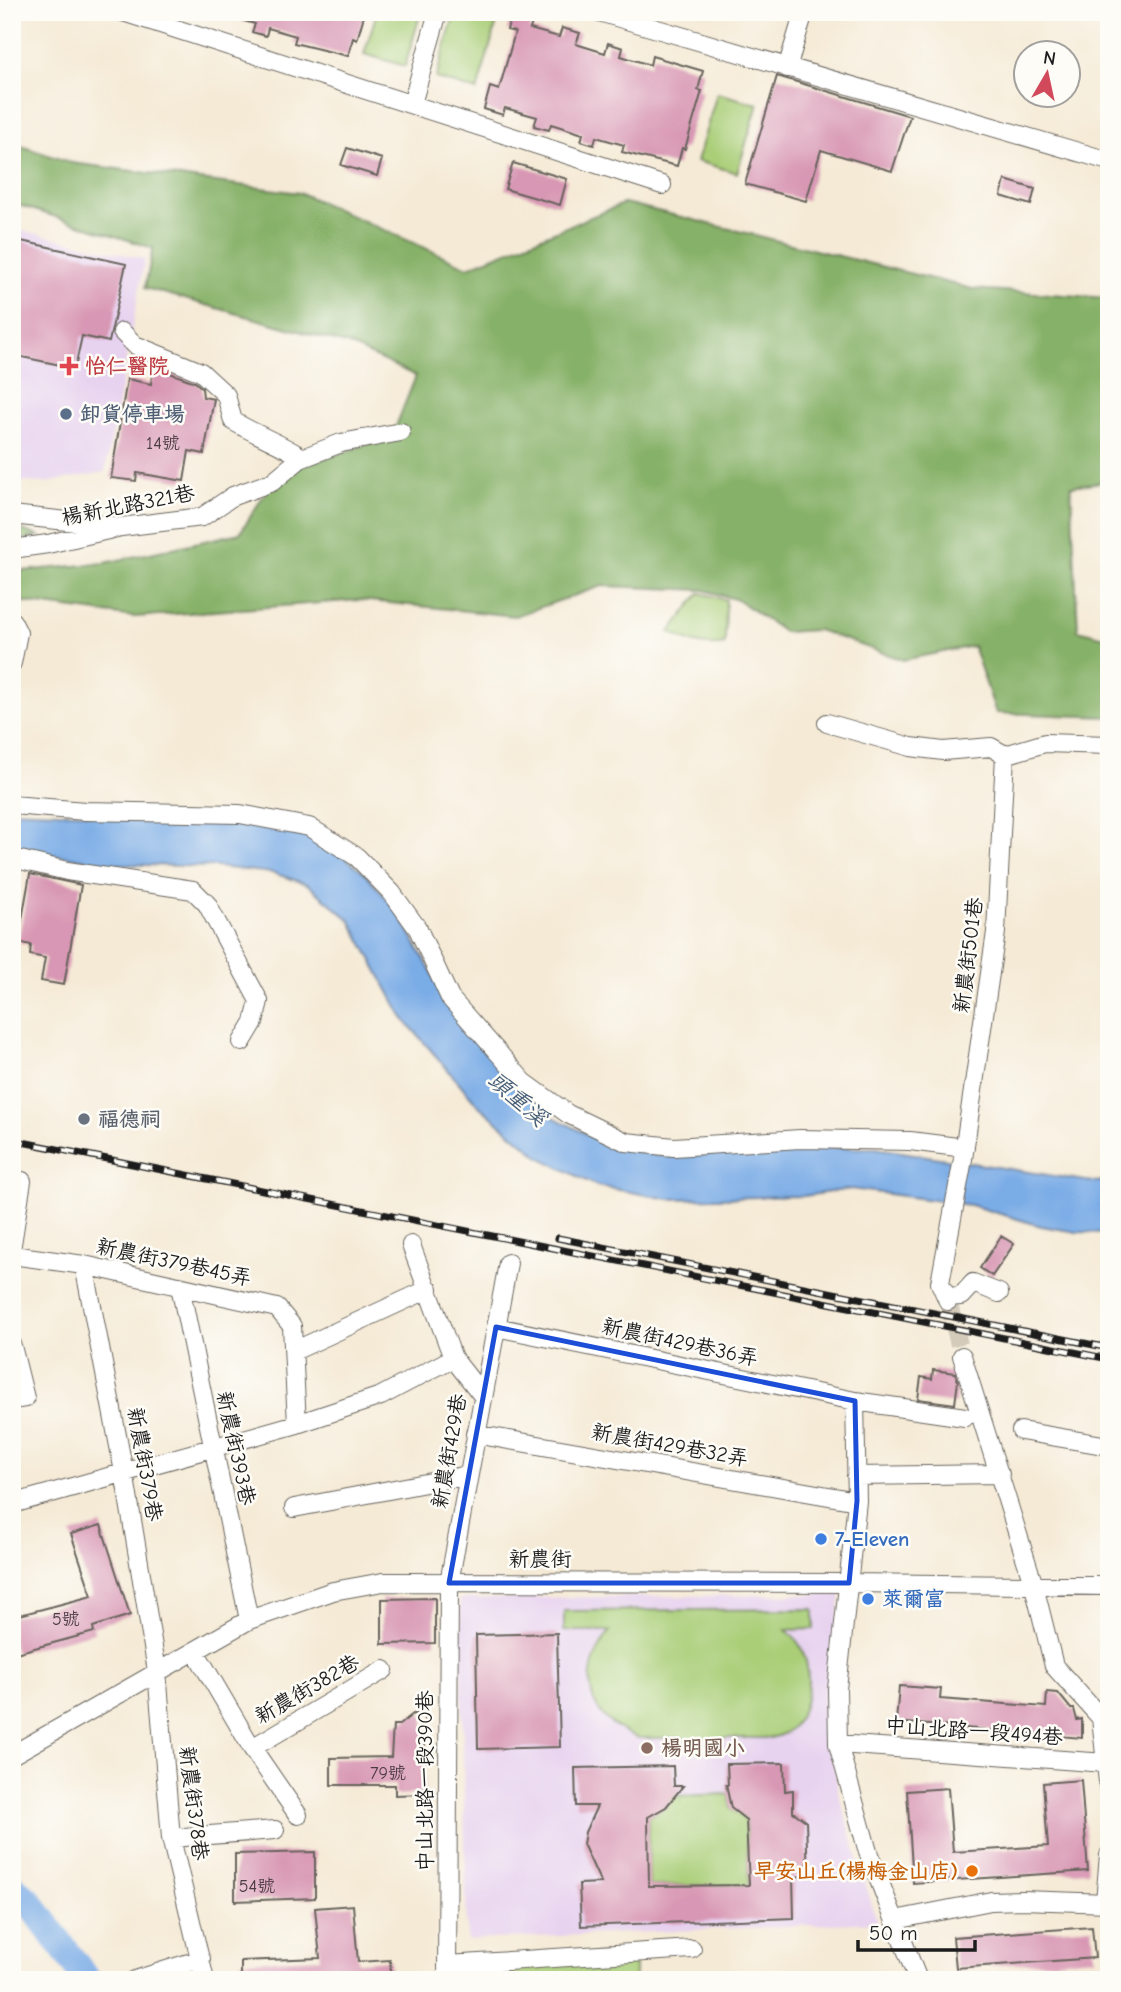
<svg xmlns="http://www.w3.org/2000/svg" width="1121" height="1992" font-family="'Comic Neue','LXGW WenKai TC',sans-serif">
  <rect width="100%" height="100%" fill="#fdfcf7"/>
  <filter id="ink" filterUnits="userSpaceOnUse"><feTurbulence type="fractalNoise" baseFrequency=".0143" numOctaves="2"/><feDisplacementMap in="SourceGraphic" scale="14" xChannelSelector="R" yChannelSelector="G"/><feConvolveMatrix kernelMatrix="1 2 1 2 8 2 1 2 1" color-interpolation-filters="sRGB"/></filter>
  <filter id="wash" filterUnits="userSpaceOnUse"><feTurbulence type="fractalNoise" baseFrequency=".00686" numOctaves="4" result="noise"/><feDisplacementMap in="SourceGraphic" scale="28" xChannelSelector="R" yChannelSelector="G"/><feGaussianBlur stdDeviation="1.57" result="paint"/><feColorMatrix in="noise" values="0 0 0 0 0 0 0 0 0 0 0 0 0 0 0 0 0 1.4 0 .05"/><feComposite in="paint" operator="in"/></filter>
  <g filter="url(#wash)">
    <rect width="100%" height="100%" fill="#f5ead6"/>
    <!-- built -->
    <path fill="#e7d2ef" d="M12,228L145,259L105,472L45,483L12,481Z
      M841,1594L824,1701L839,1795L877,1922L467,1940L460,1599Z"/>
    <!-- green -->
    <path fill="#a9ce77" stroke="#62754a" stroke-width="2" d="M377,12H421L405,66L364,54Z
      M455,12H465L497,22L477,91L436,78Z
      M717,93L758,104L737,173L697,161Z
      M700,593L726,600L725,644C704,648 688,642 670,632Z
      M814,1609V1629L786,1630C789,1633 794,1637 797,1641C815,1665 811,1716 785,1733C781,1735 775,1737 770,1738H638C584,1717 578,1675 610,1631H564V1611Z
      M728,1794L731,1808L746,1820L749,1885L649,1886L648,1817L666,1807L674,1796Z
      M635,1952V1980H448V1965Z"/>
    <!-- forest -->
    <path fill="#86b168" stroke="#516642" stroke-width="2" d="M12,143L72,163L300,193L468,267L625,203L973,289L1109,298V481L1071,486L1078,630L1109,638V717L996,713L973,646L903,660L818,630L784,632L738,600L704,590L602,586L515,616L360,600L135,617L23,602L12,589V572L105,563L240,533L277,474L392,436L416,376L349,345L145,288L153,248L12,203Z
      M12,526L39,536L12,542Z"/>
    <!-- water -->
    <path fill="#7aace6" stroke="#4b6481" stroke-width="2" d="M12,810L244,820L304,833L337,851L366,874L398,912L447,1000L521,1086L553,1117L612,1147L668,1157L780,1148H876L1092,1182L1109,1181V1233L1076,1232L1041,1226L970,1205L851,1189L804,1196L669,1199L597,1186L541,1158L479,1106L403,1018L350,920L307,884L273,873L217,867L111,864L12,848Z"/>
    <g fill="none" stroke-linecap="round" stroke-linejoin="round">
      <!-- river -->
      <path stroke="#7aace6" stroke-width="28" d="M12,1887L29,1901L87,1980"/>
    </g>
    <g id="blocks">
      <!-- building -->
      <path fill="#d897b4" d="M226,12H365L357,40L353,38L348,56L294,43L296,36L268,28L266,36L252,32L255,24L226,16Z
        M512,13L533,19L530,29L559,37L562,28L580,33L576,44L605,53L608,43L623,48L621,56L650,65L652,56L703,71L698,90L702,91L685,149L682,148L677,166L622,152L624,145L596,137L594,145L581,141L583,134L551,124L549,130L534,126L537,117L505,108L503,115L484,109L490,87L499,90L515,32L507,30Z
        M777,76L910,116L892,171L821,150L806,201L745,184Z
        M347,148L382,159L377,176L341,165Z
        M513,163L567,179L560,205L505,189Z
        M1005,180L1035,189L1031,205L1001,196Z
        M12,239L126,264L109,342L82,336L75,368L12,355Z
        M153,367L195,382L202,388L203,397L214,399L204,454L189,451L184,481L137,473L136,481L111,478L127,379L151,384Z
        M30,874L81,885L64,985L41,981L45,958L30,955L31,945L18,942Z
        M1001,1236L1014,1244L992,1276L980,1268Z
        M933,1370L955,1373L958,1381L955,1404L918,1399L921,1377L932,1379Z
        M101,1525L130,1615L93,1627L94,1632L16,1653L12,1639V1617L92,1596L71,1534Z
        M435,1598V1643L382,1644V1599Z
        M557,1633L560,1747L478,1749L476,1635Z
        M899,1686L941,1689L940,1699L1046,1707L1047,1692L1058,1693L1071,1709H1074L1077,1720L1082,1719V1738L896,1722Z
        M413,1714H424L425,1794L395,1795V1785H331V1758L391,1757L393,1725H399Z
        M784,1763L785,1791L793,1790V1812L806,1821L808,1876L793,1877L794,1918L581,1926L579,1884L601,1883L583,1844L585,1832L597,1806H576L575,1768L673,1766L674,1786H683L666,1807L648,1817L649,1886L749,1885L746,1820L731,1808L726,1785H728L727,1764Z
        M1081,1780L1088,1871L913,1883L907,1791L948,1788L953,1852L1048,1846L1043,1783Z
        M315,1852V1898L235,1901V1854Z
        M353,1905L358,1962L390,1960L391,1980H241V1961L320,1958L315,1908Z
        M1092,1927L1095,1958L956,1968L953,1937Z"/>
    </g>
  </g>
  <g filter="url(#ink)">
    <use href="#blocks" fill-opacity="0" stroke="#68645d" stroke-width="2"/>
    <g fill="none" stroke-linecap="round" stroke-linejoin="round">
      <!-- minor-tunnel -->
      <path stroke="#d4cbba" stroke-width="18" stroke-dasharray="18 9" stroke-linecap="butt" d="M948,1301L962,1356"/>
      <!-- minor casing -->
      <g stroke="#68645d" stroke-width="20">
        <path id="minor" d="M123,12L662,185
          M599,12L1109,161
          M787,68L804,12
          M412,104L438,12
          M122,332L135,345L201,372L226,395L233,421C256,435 280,443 303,458
          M12,515L113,526
          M12,549L48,544L121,527L202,517L233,496L272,482L300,459L341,443L401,432
          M12,621L18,633L12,663
          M827,723L911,747L943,751L991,747L1005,755L996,932L963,1159L940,1283L948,1301
          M1005,755L1045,743L1109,745
          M12,805L85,811L240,814L309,827L357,857L392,893L418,929L450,998L524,1082L568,1114L626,1142L674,1147L800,1139L910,1141L965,1148
          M12,858L67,871L193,890L207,904L259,1001L254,1022L242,1042
          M12,1244L22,1181
          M411,1245L453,1358L482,1395
          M12,1255L84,1265L277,1308L292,1326L297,1424
          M84,1265L124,1472L157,1671L171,1838L205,1980
          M180,1286L249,1620
          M946,1297L961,1296L973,1283L999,1293
          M496,1327L855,1401L965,1417
          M12,1346L25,1398L12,1400
          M294,1351L429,1289
          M962,1356L1034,1586L1054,1666L1101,1718L1109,1791
          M855,1401L857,1501L837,1689L838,1744L868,1852L918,1980
          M1021,1431L1109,1446
          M475,1434L857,1501
          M856,1476L1000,1474
          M12,1504L297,1424L381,1396L453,1358
          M294,1508L468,1475
          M195,1651L252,1748L298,1815
          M838,1744L1106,1763
          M252,1748L384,1670
          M12,1755L249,1620L333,1591L383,1582L849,1583L1109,1586
          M171,1838L275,1830
          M1105,1902L1109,1855
          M895,1920L991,1901L1022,1900L1109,1903
          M448,1965L692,1949
          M135,1980L201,1959
          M447,1980L449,1583L508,1263"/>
      </g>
      <!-- minor -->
      <use href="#minor" stroke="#fff" stroke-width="18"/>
      <!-- rail casing -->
      <g stroke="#1c1c1c" stroke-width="7">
        <path id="rail" d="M12,1140L1109,1359
          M558,1238L1109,1348"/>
      </g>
      <!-- rail -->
      <use href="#rail" stroke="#fdfcf7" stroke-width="4.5" stroke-dasharray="13" stroke-linecap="butt"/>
    </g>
  </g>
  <!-- marked area -->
  <path fill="none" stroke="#1d4ed8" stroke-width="5" stroke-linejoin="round" d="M496,1327L855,1401L857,1501L849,1583H449Z"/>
  <!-- markers -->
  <path fill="#e0444e" stroke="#fdfcf7" stroke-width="2.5" d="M65.5 355.5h7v7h7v7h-7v7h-7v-7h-7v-7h7z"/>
  <circle fill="#5c6f8a" stroke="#fdfcf7" stroke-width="2.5" cx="66" cy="414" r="7"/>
  <circle fill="#6b7280" stroke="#fdfcf7" stroke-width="2.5" cx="84" cy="1119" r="7"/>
  <g fill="#3f7fe0" stroke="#fdfcf7" stroke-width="2.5">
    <circle cx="821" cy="1539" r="7"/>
    <circle cx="868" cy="1599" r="7"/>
  </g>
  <circle fill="#8d6e63" stroke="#fdfcf7" stroke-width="2.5" cx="647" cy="1748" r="7"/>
  <circle fill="#e8710a" stroke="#fdfcf7" stroke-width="2.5" cx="972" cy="1871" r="7"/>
  <g text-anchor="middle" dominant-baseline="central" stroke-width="5" stroke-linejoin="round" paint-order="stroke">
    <!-- number labels -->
    <g font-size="18" fill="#4b3b42">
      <text x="163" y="443">14號</text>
      <text x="66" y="1619">5號</text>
      <text x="388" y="1773">79號</text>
      <text x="257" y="1886">54號</text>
    </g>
    <!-- health labels -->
    <g font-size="21" font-weight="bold" fill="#be3a42" stroke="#fdfcf7" text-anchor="start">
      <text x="85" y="366">怡仁醫院</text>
    </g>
    <!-- service labels -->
    <g font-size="21" font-weight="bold" fill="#4e5e75" stroke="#fdfcf7" text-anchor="start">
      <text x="80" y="414">卸貨停車場</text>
    </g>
    <!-- street labels -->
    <g font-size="21" fill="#1c1c1c" stroke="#fdfcf7">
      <text transform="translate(128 505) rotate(-11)">楊新北路321巷</text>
      <text transform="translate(968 955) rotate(-83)">新農街501巷</text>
      <text transform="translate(174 1262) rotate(12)">新農街379巷45弄</text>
      <text transform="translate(680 1342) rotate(12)">新農街429巷36弄</text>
      <text transform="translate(670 1445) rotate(10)">新農街429巷32弄</text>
      <text transform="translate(236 1448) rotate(78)">新農街393巷</text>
      <text transform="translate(449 1451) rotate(-80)">新農街429巷</text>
      <text transform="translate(145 1464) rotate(80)">新農街379巷</text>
      <text x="540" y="1559">新農街</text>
      <text transform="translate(307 1689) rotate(-30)">新農街382巷</text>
      <text transform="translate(974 1731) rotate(4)">中山北路一段494巷</text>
      <text transform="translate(425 1781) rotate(-90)">中山北路一段390巷</text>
      <text transform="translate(194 1803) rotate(83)">新農街378巷</text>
    </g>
    <!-- worship labels -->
    <g font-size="21" font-weight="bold" fill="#5b616d" stroke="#fdfcf7" text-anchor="start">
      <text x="98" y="1119">福德祠</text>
    </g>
    <!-- shop labels -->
    <g font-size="21" font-weight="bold" fill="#366cbe" stroke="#fdfcf7" text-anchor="start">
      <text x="835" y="1539">7-Eleven</text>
      <text x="882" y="1599">萊爾富</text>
    </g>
    <!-- education labels -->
    <g font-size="21" font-weight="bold" fill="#785e54" stroke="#fdfcf7" text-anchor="start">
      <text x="661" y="1748">楊明國小</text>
    </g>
    <!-- food labels -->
    <g font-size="21" font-weight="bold" fill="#c56008" stroke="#fdfcf7" text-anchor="end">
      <text x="958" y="1871">早安山丘(楊梅金山店)</text>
    </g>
    <!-- water labels -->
    <g font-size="23" font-style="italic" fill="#465d77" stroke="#fdfcf7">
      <text transform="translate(518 1099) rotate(41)">頭重溪</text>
    </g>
  </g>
  <!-- margin -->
  <rect width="1121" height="1992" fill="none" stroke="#fdfcf7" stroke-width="42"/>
  <!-- north arrow -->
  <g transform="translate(1047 74) rotate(9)"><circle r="33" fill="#fdfcf7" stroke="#a3a29f" stroke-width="2"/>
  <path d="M0-5L12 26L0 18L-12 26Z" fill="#d1495b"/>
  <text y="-10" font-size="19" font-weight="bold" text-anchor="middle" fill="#1c1c1c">N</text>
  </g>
  <!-- scale -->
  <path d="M858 1940v10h117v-10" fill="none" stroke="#1c1c1c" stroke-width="3.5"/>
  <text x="869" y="1940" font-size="21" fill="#1c1c1c" stroke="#fdfcf7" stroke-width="5" paint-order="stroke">50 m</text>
</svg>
